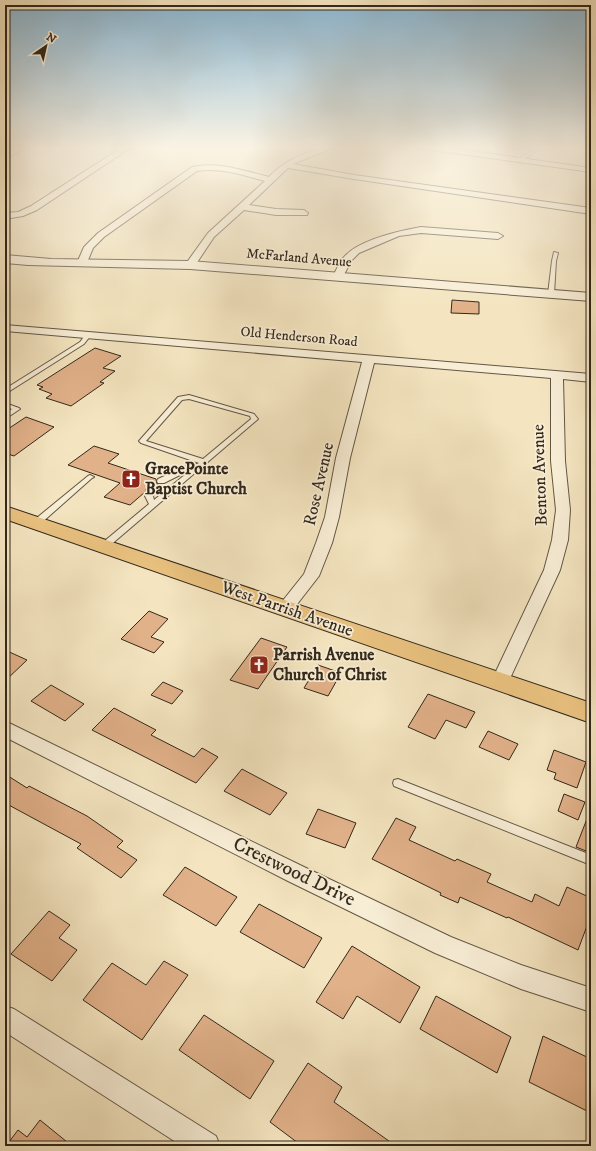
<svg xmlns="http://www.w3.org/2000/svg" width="596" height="1151" font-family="'IM FELL DW Pica',serif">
  <rect width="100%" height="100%" fill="#f4e5c0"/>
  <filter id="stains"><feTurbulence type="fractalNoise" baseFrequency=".005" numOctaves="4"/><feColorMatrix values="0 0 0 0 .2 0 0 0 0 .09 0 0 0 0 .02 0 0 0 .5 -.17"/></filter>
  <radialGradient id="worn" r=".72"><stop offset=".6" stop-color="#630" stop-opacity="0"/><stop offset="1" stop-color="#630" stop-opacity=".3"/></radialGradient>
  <!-- building -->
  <path fill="#e1b189" stroke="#33281b" d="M452,300L479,302V314L451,313Z
    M95,348L121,356L103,368L115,371L100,382L104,383L71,406L46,398L52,394L39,389L43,387L37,385Z
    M26,417L54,427L14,456L5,453V431Z
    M94,446L119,454L108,463L156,479L157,484H160L156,488L152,486H147L145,492L130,505L104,497L120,483L68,465Z
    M149,611L168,619L151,637L164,642L154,653L121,639Z
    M261,638L287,647L258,689L230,680Z
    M5,650L27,660L5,681Z
    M318,665L341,673L328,696L304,688Z
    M163,682L183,691L172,704L151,695Z
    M51,685L84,704L65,721L31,701Z
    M428,694L475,712L466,728L446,720L435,739L408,727Z
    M114,708L156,730L151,735L194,757L202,748L218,757L196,783L92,730Z
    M488,731L518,744L509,760L479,747Z
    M554,750L586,762L577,788L554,779L556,773L547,770Z
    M242,769L287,793L270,815L224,791Z
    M5,774L27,788L29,786L87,816L123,841L117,847L137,860L121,878L77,848L81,844L5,803Z
    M564,794L585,802L578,820L558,811Z
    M318,809L356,823L345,848L306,834Z
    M590,811H591V853L576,847Z
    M396,818L416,827L409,840L455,861L457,859L491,874L487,882L532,902L535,894L559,906L567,887L591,898V915L578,950L508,917L507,918L460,897L458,903L440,895L441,893L372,859Z
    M185,867L237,897L216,926L163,895Z
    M259,904L322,938L304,968L240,932Z
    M49,911L70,925L59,938L77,950L52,981L11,954Z
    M352,946L420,987L400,1023L357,996L343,1019L316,1002Z
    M164,961L188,975L142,1040L83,1000L112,963L146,985Z
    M436,996L511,1037L497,1073L420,1029Z
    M204,1015L274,1061L250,1099L179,1050Z
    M543,1036L591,1059V1113L529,1082Z
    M308,1063L342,1087L334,1102L396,1146H302L270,1122Z
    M40,1120L72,1146H6L18,1130L27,1137Z"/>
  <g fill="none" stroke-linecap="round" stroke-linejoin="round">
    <!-- service casing -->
    <g stroke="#635744" stroke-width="2">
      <path id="service" d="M538,146H543L521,161H519V159Z
        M554,252L558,253L556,261L554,294L551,296L548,294L552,261Z
        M86,334L91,335L84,344L5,394V389L80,342Z
        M189,395L254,414L258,419L107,548H101L100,546L101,544L149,504L145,496L148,487H151L155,489L153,496L154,500L192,469L164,483H158L157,481L158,479L186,466L197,464L199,463L141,443L139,441L178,397ZM189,399L250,416L251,419L203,459L146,441L182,400Z
        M5,403L19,408L20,409L5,419V414L12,409L5,407Z
        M90,475L94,477L92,478L39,525H33L32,523L33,521L88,476Z
        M398,779L591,855V865L394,786L393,783L394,780Z"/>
    </g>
    <!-- minor casing -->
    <g stroke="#635744" stroke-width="2">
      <path id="minor" d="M18,146H28L5,160V155Z
        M124,146H133L37,210L23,216L5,219V213L18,212L31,206Z
        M326,146H338L293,164L354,175L591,208V214L354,179L288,168L249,205L276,209L304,210L308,213L307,215H276L244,210L214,237L194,267L190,268L185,265L208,233L265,181C243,175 220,167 197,171L104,237L93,248L86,265H78L77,263L84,247L98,233L192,167C218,161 244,171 269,177C287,158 302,155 326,146Z
        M413,146H435L591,168V172L417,148Z
        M421,227L498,233L503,236L498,239L421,233L399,236L359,253L352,260L342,278H334L333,276C337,269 340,260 346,255C362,239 399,231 421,227Z
        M5,325L591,374V382L563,379L565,461L570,510L568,540L560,570L506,687L500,689L494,687L491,682L544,570L552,540L556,510L551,461V378L374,363L350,458L339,517L332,543L319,576L291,612L285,614L279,612L277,608L304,574L316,543L325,517L336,458L362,362L5,331Z
        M5,721L304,867L451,937L521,965L591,988V1012L521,989L435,953L288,881L5,737Z
        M5,1006L14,1009L216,1136L220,1146H182L5,1032Z"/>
    </g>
    <!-- tertiary casing -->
    <g stroke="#635744" stroke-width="2">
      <path id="tertiary" d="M5,255L51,259L190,261L591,293V301L190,269L28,265L5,263Z"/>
    </g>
    <!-- primary casing -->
    <g stroke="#33281b" stroke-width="2">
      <path id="primary" d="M5,506L591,703V723L5,519Z"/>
    </g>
    <!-- service -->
    <use href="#service" fill="#f8eed6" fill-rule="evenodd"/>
    <!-- minor -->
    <use href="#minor" fill="#f8eed6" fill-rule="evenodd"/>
    <!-- tertiary -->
    <use href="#tertiary" fill="#f8eed6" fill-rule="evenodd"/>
    <!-- primary -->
    <use href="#primary" fill="#eac280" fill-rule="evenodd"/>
  </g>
  <!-- sky -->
  <linearGradient id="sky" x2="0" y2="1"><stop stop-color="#8ab8d5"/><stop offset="0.48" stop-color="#faf3e3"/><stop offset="1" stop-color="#faf3e3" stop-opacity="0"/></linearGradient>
  <rect width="596" height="307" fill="url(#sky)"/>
  <!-- icons -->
  <defs>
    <g id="church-square" transform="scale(1)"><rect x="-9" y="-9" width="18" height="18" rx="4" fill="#8f2418" stroke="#f8eed6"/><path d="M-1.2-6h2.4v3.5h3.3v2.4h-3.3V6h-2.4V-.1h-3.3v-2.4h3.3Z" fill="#fff"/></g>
  </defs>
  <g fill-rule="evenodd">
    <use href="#church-square" x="131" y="479"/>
    <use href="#church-square" x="259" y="665"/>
  </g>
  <g text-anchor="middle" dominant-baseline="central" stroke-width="3.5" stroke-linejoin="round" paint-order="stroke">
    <!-- far-street labels -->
    <g font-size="14" fill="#33281b" stroke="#f8eed6">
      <text transform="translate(299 258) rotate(5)">McFarland Avenue</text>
      <text transform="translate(299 337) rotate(5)">Old Henderson Road</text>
    </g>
    <!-- poi labels -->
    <g font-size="17" font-weight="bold" fill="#33281b" stroke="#f8eed6" text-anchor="start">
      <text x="145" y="469">GracePointe<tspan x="145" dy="20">Baptist Church</tspan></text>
      <text x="273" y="655">Parrish Avenue<tspan x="273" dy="20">Church of Christ</tspan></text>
    </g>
    <!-- street labels -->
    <g font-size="17" fill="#33281b" stroke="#f8eed6">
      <text transform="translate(540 475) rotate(-92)">Benton Avenue</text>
      <text transform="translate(319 484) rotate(-77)">Rose Avenue</text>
      <text transform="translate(287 609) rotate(19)">West Parrish Avenue</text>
    </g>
    <!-- near-street labels -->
    <g font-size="20" fill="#33281b" stroke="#f8eed6">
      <text transform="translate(294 872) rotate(26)">Crestwood Drive</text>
    </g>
  </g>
  <!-- margin -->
  <rect width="596" height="1151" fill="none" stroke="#f4e5c0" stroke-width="20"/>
  <rect x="6" y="6" width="584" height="1139" fill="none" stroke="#33281b" stroke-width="2"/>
  <rect x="10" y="10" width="576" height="1131" fill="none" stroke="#33281b"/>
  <!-- north arrow -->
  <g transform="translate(46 46) rotate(34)" stroke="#f8eed6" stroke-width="3" paint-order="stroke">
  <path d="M0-3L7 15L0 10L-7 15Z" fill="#33281b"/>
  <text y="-6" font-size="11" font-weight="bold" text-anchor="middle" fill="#33281b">N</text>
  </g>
  <rect width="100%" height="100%" filter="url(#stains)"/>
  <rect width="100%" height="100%" fill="url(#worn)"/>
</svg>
